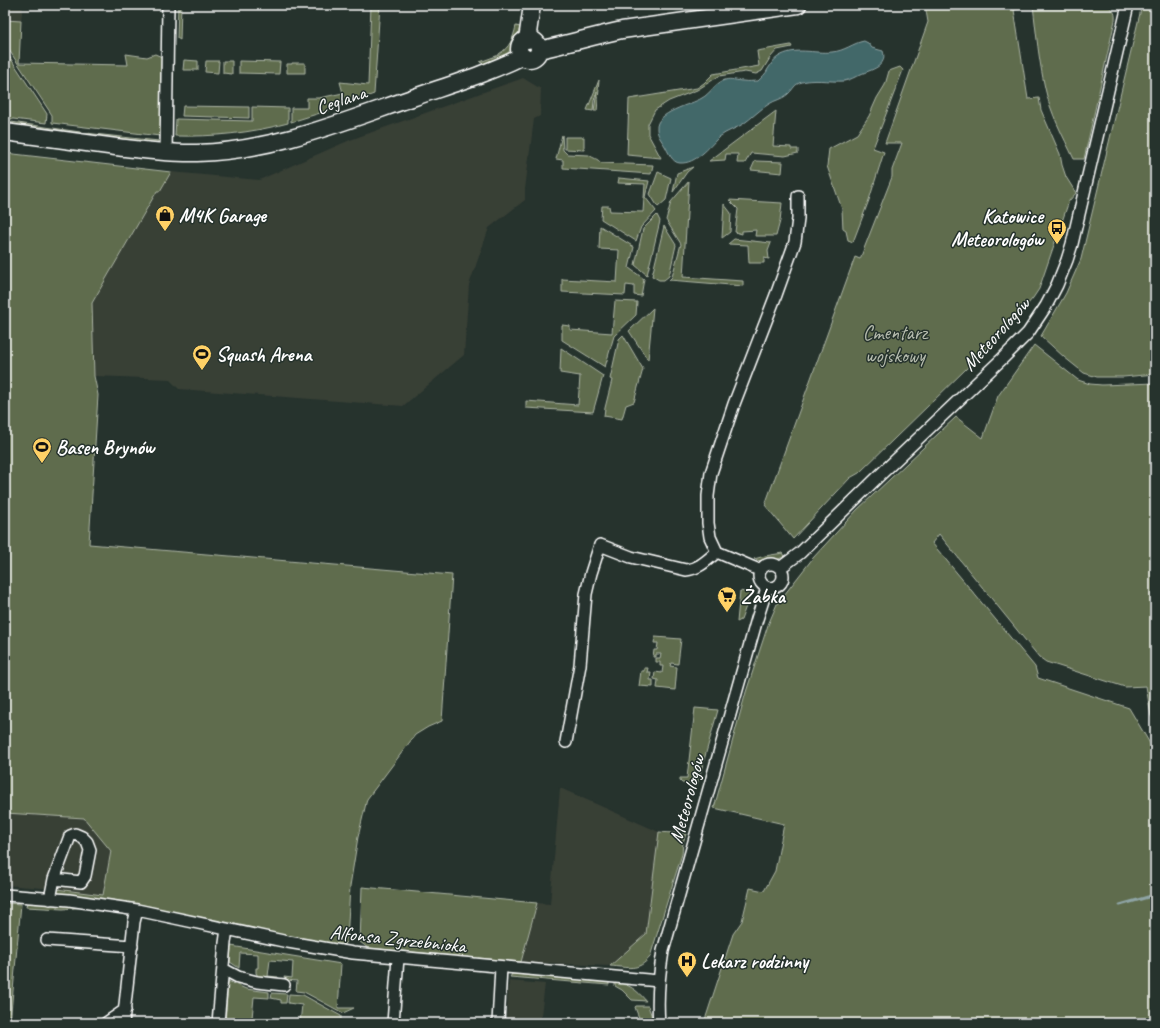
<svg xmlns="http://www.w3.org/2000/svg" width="1160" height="1028" font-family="Caveat,sans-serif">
  <rect width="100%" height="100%" fill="#26332d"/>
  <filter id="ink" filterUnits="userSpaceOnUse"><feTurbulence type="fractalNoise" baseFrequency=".025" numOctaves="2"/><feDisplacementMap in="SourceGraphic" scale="8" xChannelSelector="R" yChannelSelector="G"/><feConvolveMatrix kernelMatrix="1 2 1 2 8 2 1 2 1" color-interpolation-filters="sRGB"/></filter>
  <g filter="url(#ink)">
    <!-- built -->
    <path fill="#383f36" d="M5,5H23L21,21L5,20Z
      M523,78L541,89L540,116L534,119L525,189V200L489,228L469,285L464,355L403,406L179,389L169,379L94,376L92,303L157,191L160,190L171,172L259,180L350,140Z
      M560,788L659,832L646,934L610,966L521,962L537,903L550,904Z
      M5,813L85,818L111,851L103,895L56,889L5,885Z
      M509,981L545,984L540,1023L506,1020Z"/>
    <!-- green -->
    <path fill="#5e6c4d" stroke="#aeb6a6" d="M178,5H181L180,40L177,38Z
      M371,5H380L374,94L333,109L291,122V108H307V98H319L343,93L340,82L368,85Z
      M925,5H1025L1026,7L1014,10L1028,99L1039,98L1041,110L1060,154L1062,165L1066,177L1076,193L1069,201L1039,289L1033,298L1002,334L859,473L850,478L793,539L765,505L855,257L860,259L892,177V170L902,143H885L928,22Z
      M1033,5H1104C1112,7 1116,12 1115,20L1084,159H1074C1063,136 1050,112 1045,88C1039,61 1036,32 1033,5Z
      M1142,5H1155V374L1123,377H1097L1084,373L1064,357L1041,336L1066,293L1081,259Z
      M5,20L21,21L19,63L128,65L126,54L147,57L155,54L162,57V132L160,136L52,123V115L5,44Z
      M516,26L520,27C513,51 509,56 486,65L480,62L499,55V54C510,47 513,39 516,26Z
      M791,45L792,47L777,50L770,58L762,71L756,74L745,72L719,76L697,90L669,101L655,110L648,124V134L661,158L627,155L629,99L697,88L704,83L713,74L759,66L757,51Z
      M5,50L47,114L46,123L5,118Z
      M184,60L198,61V70H183Z
      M206,61H219L218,73L205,72Z
      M223,61H232V74L223,73Z
      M239,61L280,62L279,74L239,73Z
      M292,63H305V73H287V64H292Z
      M900,67L903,70L873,148L884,152L869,200L853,242L848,240L846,231L843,229L842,209L827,166L829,149L857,134L869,116L877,98L885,85L889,71Z
      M599,80L598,90L599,89L597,111H594L597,92L594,100L593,111L587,110Z
      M183,106L249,107V118L182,116Z
      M252,107L288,108V123C251,133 213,137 175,136L176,119L252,121Z
      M776,111L773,146L791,147V149H798V153L785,156L751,153L745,163H737L738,154H726L725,160L709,161Z
      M11,122L94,134L159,141L155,144L110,141L53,129L15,125Z
      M562,135L563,150L567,154L589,155C594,159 597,158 601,163L653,165L651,174L563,168V160L556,159Z
      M565,137H584V150L565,149Z
      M5,153L171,172L160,191H157L92,303L94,376L98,395L89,544L452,575L442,721L428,727L415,735L367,799L358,837L350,886L347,941L344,944L338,945L255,930L134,903L55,894L56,889L103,895L111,851L84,818L5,813Z
      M755,161L783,162L782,173L751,170Z
      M693,167L687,172L673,192L677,173Z
      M658,172L671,178L666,200L658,207L650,194Z
      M619,178L649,181L645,197L656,211L641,227L636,241L601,219L602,206H609L610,211L643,212L645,184L618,183Z
      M689,181L683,277L743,281V286L669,280L672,277L681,244L666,220L671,202Z
      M729,200L782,203L780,221L776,236H755L756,230L742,231V234L735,232L738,209Z
      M724,204L731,213L730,232L722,238Z
      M657,215L660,221L647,275L635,265L643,229Z
      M600,226L634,247L629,268L644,279L641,296L634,295V286L626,285L625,295L562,292V279L617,282L619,250L599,249Z
      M664,226L676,245L669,276L664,280H659L652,276Z
      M734,239L771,243L768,251L769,259L764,258V263H749L748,245L728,244Z
      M615,301L637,302L636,315L614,336L605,367L562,340V325L570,326V330L612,333Z
      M653,308L648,360L629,331Z
      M623,335L643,369L634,402L626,405L622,419L604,416L605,408L612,380L610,379L619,339Z
      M1034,345L1078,380L1090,384L1102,385L1155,383V722L1151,716L1146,686L1125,687L1046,662L1039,657L939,534L932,543L1035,667L1038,678L1129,708L1155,752V1023H704L733,934L742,921L750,888L764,891L775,871L784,824L714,808L746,692L768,625L777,604L813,558L857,510L956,417L983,438L998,396Z
      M561,348L603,376L593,412L526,408V401L578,405L580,376L560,373Z
      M783,553L785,556C777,561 763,563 754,559L765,556Z
      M740,591L749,593L750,595L741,620L737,622Z
      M655,637L681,639L678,664L671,663L670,666L677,667L675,690L657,688L658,680L654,679L655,672L662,673L663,666H660V662H656V658H660L661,654H656V657H653L654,650H657L658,643H654Z
      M644,668H648L647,672H651L650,680H653V687L639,686L641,671H644Z
      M695,708L718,710L697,785L682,783L680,781V778H687Z
      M659,832L686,834L683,842L682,854L650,957C638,972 628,967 610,966L646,934Z
      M362,887L537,903L521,962L368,948L360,942Z
      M27,902L87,907L63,909L26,907Z
      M5,903L21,904L10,1023H5Z
      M231,946L341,964L338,1008H354L343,1013L304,992L296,991L297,981L286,980L284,977L292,978L293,962L270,960L268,976L278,977V982L259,978L256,973V968H258V954L240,953L239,968L230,962Z
      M512,974H515L609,982V985L510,977Z
      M228,981L246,989L269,992V998L254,997L252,1018L277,1021V1023H263V1022L246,1020L245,1023H225Z
      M615,982C629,984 637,990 646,1001L632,1000L622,990L615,986Z
      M272,993L287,994L286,1003H281V1000L271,998Z
      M289,994L303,995L341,1016V1023H300L302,1005L288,1003Z
      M636,1006H648L651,1014L652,1023H641L636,1010L635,1007Z"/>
    <!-- water -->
    <path fill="#436769" stroke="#8ea4a5" d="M864,41L868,43L872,48L883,51C888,67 870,70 861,74C855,77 850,80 844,81C830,82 811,78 799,83C794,85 792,91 788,94C783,99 775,100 769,104C760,109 752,118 743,124C735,129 727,131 719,137C709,147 696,164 680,163C672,163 668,151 665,146C662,141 657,135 657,129C655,112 691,105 702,98C710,94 716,82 725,80C731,78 737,81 743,81C748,82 753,81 758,81C762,77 766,74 768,69C771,65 773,60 778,57C795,46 814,54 832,52C845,51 853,43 864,41Z"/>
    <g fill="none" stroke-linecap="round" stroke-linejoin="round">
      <!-- stream -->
      <path stroke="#8ea4a5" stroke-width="3" d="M1120,905L1155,895"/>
      <!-- street casing -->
      <g stroke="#fff" stroke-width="14">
        <path id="street" d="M166,153L168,5
          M759 576a12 12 0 1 1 24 0a12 12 0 1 1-24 0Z
          M780,568L800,553L881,474L1003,358L1028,333L1046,306L1057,285L1067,260L1072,244L1128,5
          M759,570L717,552L710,537L708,523V496L711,473L734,404L776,295L795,242L798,219V196
          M566,742L580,665L586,594L591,573L600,545L631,557L686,570C699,569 707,560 717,552
          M5,895L69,900L137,910L288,942L353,953L659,981
          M50,899L54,879L70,836L75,834L82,837L87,842L90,850L85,876L81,882L54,879
          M47,940L132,946
          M223,969L238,977L257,982L284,985
          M106,1023L125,1010
          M123,1023L134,922L137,910
          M218,1023L225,943L227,929
          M393,1023L398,958
          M498,1023L501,967
          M659,1023C657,999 659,975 663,951L757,619L767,588"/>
      </g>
      <!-- secondary casing -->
      <g stroke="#fff" stroke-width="19">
        <path id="secondary" d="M519 49a10 10 0 1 1 20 0a10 10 0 1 1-20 0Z
          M527,40L532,5
          M539,50C567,44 594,36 622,30L798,5
          M5,132C42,137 79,142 116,147C143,150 170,154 197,153C272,151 342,122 412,98C449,85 487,74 523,56"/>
      </g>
      <!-- street -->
      <use href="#street" stroke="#26332d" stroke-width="11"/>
      <!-- secondary -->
      <use href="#secondary" stroke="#26332d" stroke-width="16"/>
    </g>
  </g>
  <!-- icons -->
  <defs>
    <g id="shop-pin" transform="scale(1)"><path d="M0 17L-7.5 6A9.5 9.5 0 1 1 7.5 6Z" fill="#ffd166" stroke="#26332d"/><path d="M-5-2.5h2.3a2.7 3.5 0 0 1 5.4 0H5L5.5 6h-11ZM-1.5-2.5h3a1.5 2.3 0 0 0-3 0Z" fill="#111"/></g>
    <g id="bus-pin" transform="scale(1)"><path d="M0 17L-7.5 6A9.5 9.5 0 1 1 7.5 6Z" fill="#ffd166" stroke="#26332d"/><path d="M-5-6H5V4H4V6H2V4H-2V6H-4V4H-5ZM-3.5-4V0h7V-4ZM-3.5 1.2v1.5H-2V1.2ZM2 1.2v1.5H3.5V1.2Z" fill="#111"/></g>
    <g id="stadium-pin" transform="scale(1)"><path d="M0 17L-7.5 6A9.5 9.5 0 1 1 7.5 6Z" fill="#ffd166" stroke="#26332d"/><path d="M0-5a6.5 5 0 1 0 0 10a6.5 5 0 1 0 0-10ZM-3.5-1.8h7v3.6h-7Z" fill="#111"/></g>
    <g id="supermarket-pin" transform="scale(1)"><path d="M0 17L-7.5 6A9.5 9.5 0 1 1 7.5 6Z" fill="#ffd166" stroke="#26332d"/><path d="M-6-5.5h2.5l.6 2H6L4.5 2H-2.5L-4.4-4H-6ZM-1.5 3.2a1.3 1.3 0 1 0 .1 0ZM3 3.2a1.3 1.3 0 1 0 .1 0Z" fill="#111"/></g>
    <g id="hospital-pin" transform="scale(1)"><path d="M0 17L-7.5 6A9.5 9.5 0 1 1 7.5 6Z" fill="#ffd166" stroke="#26332d"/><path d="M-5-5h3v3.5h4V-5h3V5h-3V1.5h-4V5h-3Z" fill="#111"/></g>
  </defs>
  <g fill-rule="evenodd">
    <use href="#shop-pin" x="165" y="215"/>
    <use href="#bus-pin" x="1057" y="228"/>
    <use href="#stadium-pin" x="202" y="354"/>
    <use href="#stadium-pin" x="42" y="447"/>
    <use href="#supermarket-pin" x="727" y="596"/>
    <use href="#hospital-pin" x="687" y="961"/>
  </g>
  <g text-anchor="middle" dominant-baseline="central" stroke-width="3" stroke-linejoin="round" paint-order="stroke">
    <!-- street labels -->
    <g font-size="20" fill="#fff" stroke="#26332d">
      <text transform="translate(341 100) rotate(-19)">Ceglana</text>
      <text transform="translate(996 334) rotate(-48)">Meteorologów</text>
      <text transform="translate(687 799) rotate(-75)">Meteorologów</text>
      <text transform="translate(398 939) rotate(6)">Alfonsa Zgrzebnioka</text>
    </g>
    <!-- poi labels -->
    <g font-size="20" font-weight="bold" fill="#fff" stroke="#26332d" text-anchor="start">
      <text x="179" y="215">M4K Garage</text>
      <text x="1043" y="216" text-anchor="end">Katowice<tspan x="1043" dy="23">Meteorologów</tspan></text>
      <text x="216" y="354">Squash Arena</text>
      <text x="56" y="447">Basen Brynów</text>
      <text x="741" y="596">Żabka</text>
      <text x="701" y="961">Lekarz rodzinny</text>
    </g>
    <!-- park labels -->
    <g font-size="20" fill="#b7bdaf" stroke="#26332d">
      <text x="895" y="332">Cmentarz<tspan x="895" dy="23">wojskowy</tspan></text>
    </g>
  </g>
  <!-- margin -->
  <rect width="1160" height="1028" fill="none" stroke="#26332d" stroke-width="20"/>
  <rect x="10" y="10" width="1140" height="1008" fill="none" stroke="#fff" stroke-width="1.5" filter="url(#ink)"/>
</svg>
